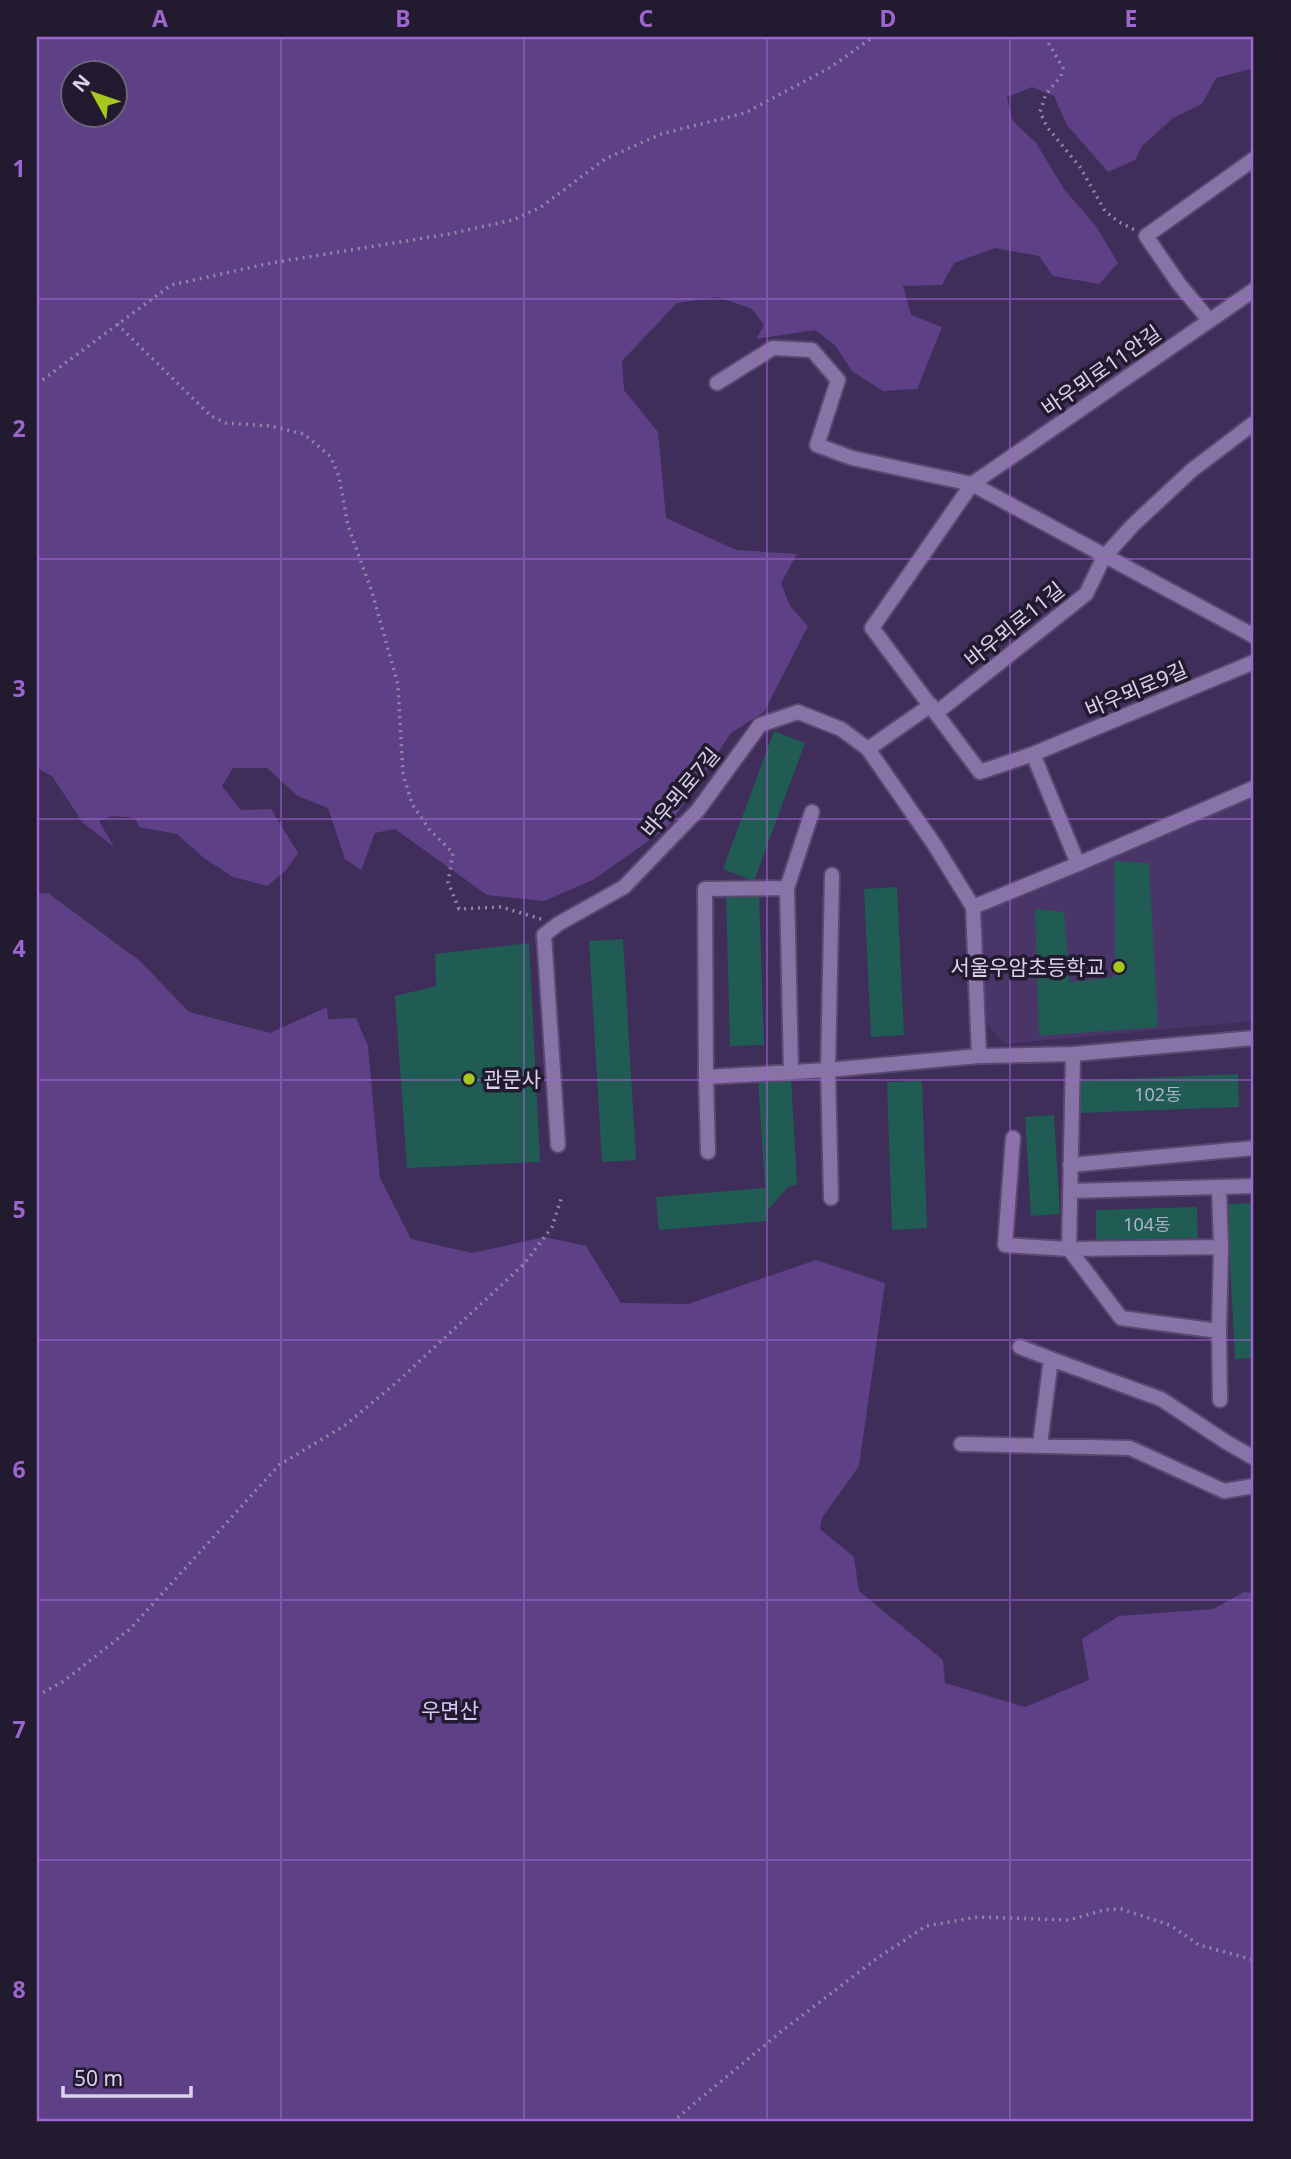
<svg xmlns="http://www.w3.org/2000/svg" width="1291" height="2159" font-family="'Noto Sans','Noto Sans KR',sans-serif">
  <rect width="100%" height="100%" fill="#3f2d5a"/>
  <!-- built -->
  <path fill="#4a3569" d="M1254,796V1021L1004,1044L986,1023L981,913Z"/>
  <!-- green -->
  <path fill="#5e4087" fill-rule="evenodd" d="M37,37H1254V70L1250,69L1216,78L1202,104L1173,118L1142,146L1135,160L1108,172L1067,125L1054,96L1032,87L1007,97L1012,120L1036,143L1064,189L1096,226L1118,263L1099,284L1053,276L1039,256L995,248L954,263L942,285L903,286L911,315L942,327L917,389L883,391L852,371L835,345L815,330L756,339L764,325L752,309L718,297L677,303L622,361L624,390L658,432L666,518L736,550L797,554L781,583L790,606L808,626L764,712L731,733L668,827L593,880L544,901L487,895L395,829L375,833L361,870L345,859L328,808L298,796L267,768H233L222,786L241,810L271,809L298,853L286,870L267,886L233,877L204,858L177,834L139,827L135,818L112,816L99,821L114,847L83,823L52,776L37,768ZM74,74H116V116H74Z
    M48,893L140,961L189,1012L270,1033L327,1007L328,1019L356,1018L368,1046L380,1178L411,1239L472,1253L545,1237L586,1246L621,1303L688,1304L816,1260L885,1283L859,1466L822,1518L820,1529L854,1557L859,1591L943,1660L945,1683L1025,1707L1089,1680L1082,1639L1119,1616L1213,1609L1244,1592L1254,1593V2122H37V894Z"/>
  <!-- building -->
  <path fill="#205c53" d="M774,731L805,743L754,881L723,869Z
    M1114,861L1149,863L1158,1027L1039,1036L1035,909L1064,912L1070,982L1115,977Z
    M897,887L904,1035L871,1037L864,889Z
    M759,894L764,1045L730,1046L726,895Z
    M623,939L636,1160L602,1162L589,941Z
    M529,943L540,1162L407,1168L395,996L436,986L435,954Z
    M1238,1074L1239,1107L1078,1113L1077,1081Z
    M791,1076L797,1185L789,1186L767,1211L768,1221L659,1230L656,1197L765,1188L758,1078Z
    M922,1081L927,1228L892,1230L887,1082Z
    M1054,1115L1060,1214L1031,1216L1025,1117Z
    M1254,1203V1358L1235,1359L1227,1204Z
    M1197,1207L1198,1238L1096,1240V1210Z"/>
  <g fill="none" stroke-linecap="round" stroke-linejoin="round">
    <!-- street casing -->
    <g stroke="#59486f" stroke-width="18">
      <path id="street" d="M1254,290L972,484L872,628L980,772L1033,754L1254,662
        M1209,320L1179,284L1146,236L1254,159
        M717,383L773,348L812,350L838,380L817,445L852,458L972,484L1254,636
        M936,713L1086,594L1104,557L1133,525L1192,470L1254,423
        M868,749L931,705
        M1033,754L1078,864
        M787,888L812,812
        M973,907L1078,864L1254,788
        M791,1072L787,888L705,889L706,1077L828,1070L979,1056L1073,1054L1254,1038
        M706,1077L708,1152
        M1013,1138L1005,1245L1069,1249L1073,1054
        M558,1145L544,935L558,924L624,887L698,810L760,725L798,712L841,729L868,749L934,844L973,907L979,1056
        M1070,1165L1254,1148
        M1219,1187L1221,1247
        M1070,1191L1254,1186
        M831,1198L828,1070L832,875
        M1221,1247L1219,1331L1121,1318L1069,1249Z
        M1219,1331L1220,1400
        M1020,1347L1051,1359L1040,1444
        M1051,1359L1161,1399L1226,1442L1254,1458
        M961,1444L1130,1448L1224,1491L1254,1486"/>
    </g>
    <!-- path -->
    <path stroke="#9385a9" stroke-width="3.5" stroke-dasharray="2 5" stroke-linecap="butt" d="M1045,37L1063,68L1061,76L1046,94L1040,112L1047,127L1080,167L1105,211L1119,222L1135,230
      M117,324L211,416L226,423L271,426L304,434L330,456L339,476L348,526L372,592L398,685L403,774L412,804L429,829L453,853L448,882L459,909L501,907L541,919
      M37,384L171,285L271,263L449,234L513,220L541,207L605,159L661,134L745,113L831,67L873,37
      M37,1696L64,1681L130,1629L279,1465L344,1426L396,1383L524,1264L552,1227L562,1196
      M37,2118L50,2122
      M672,2122L783,2030L876,1959L926,1926L978,1917L1069,1920L1104,1910L1121,1909L1170,1925L1199,1945L1254,1960"/>
    <!-- street -->
    <use href="#street" stroke="#8773a6" stroke-width="14"/>
  </g>
  <!-- grid -->
  <path fill="none" stroke="#9d66cf" stroke-width="2" stroke-opacity="0.55" d="M281,37V2122M524,37V2122M767,37V2122M1010,37V2122M37,299H1254M37,559H1254M37,819H1254M37,1080H1254M37,1340H1254M37,1600H1254M37,1860H1254"/>
  <!-- markers -->
  <g fill="#a6c821" stroke="#221a2f" stroke-width="2.5">
    <circle cx="1119" cy="967" r="7"/>
    <circle cx="469" cy="1079" r="7"/>
  </g>
  <g text-anchor="middle" dominant-baseline="central" stroke-width="7" stroke-linejoin="round" paint-order="stroke">
    <!-- number labels -->
    <g font-size="18" fill="#acb4c6">
      <text x="1158" y="1094">102동</text>
      <text x="1147" y="1224">104동</text>
    </g>
    <!-- street labels -->
    <g font-size="21" fill="#dbd1ed" stroke="#221a2f">
      <text transform="translate(1101 370) rotate(-35)">바우뫼로11안길</text>
      <text transform="translate(1014 624) rotate(-39)">바우뫼로11길</text>
      <text transform="translate(1136 689) rotate(-23)">바우뫼로9길</text>
      <text transform="translate(680 792) rotate(-50)">바우뫼로7길</text>
    </g>
    <!-- poi labels -->
    <g font-size="21" fill="#dbd1ed" stroke="#221a2f" text-anchor="end">
      <text x="1105" y="967">서울우암초등학교</text>
      <text x="483" y="1079" text-anchor="start">관문사</text>
    </g>
    <!-- park labels -->
    <g font-size="21" fill="#d8c5fa" stroke="#221a2f">
      <text x="450" y="1710">우면산</text>
    </g>
  </g>
  <!-- border -->
  <rect width="1291" height="2159" fill="none" stroke="#221a2f" stroke-width="77"/>
  <!-- north arrow -->
  <g transform="translate(94 94) rotate(310)"><circle r="33" fill="#221a2f" stroke="#6c637b" stroke-width="2"/>
  <path d="M0-5L12 26L0 18L-12 26Z" fill="#a6c821"/>
  <text y="-10" font-size="19" font-weight="bold" text-anchor="middle" fill="#dbd1ed">N</text>
  </g>
  <!-- scale -->
  <path d="M63 2086v10h128v-10" fill="none" stroke="#dbd1ed" stroke-width="3.5"/>
  <text x="74" y="2086" font-size="21" fill="#dbd1ed" stroke="#221a2f" stroke-width="5" paint-order="stroke">50 m</text>
  <rect x="38" y="38" width="1214" height="2082" fill="none" stroke="#9d66cf" stroke-width="2.5"/>
  <g font-size="23" text-anchor="middle" font-weight="bold" fill="#9d66cf">
    <text x="160" y="27">A</text>
    <text x="403" y="27">B</text>
    <text x="646" y="27">C</text>
    <text x="888" y="27">D</text>
    <text x="1131" y="27">E</text>
    <text x="19" y="177">1</text>
    <text x="19" y="437">2</text>
    <text x="19" y="697">3</text>
    <text x="19" y="957">4</text>
    <text x="19" y="1218">5</text>
    <text x="19" y="1478">6</text>
    <text x="19" y="1738">7</text>
    <text x="19" y="1998">8</text>
  </g>
</svg>
